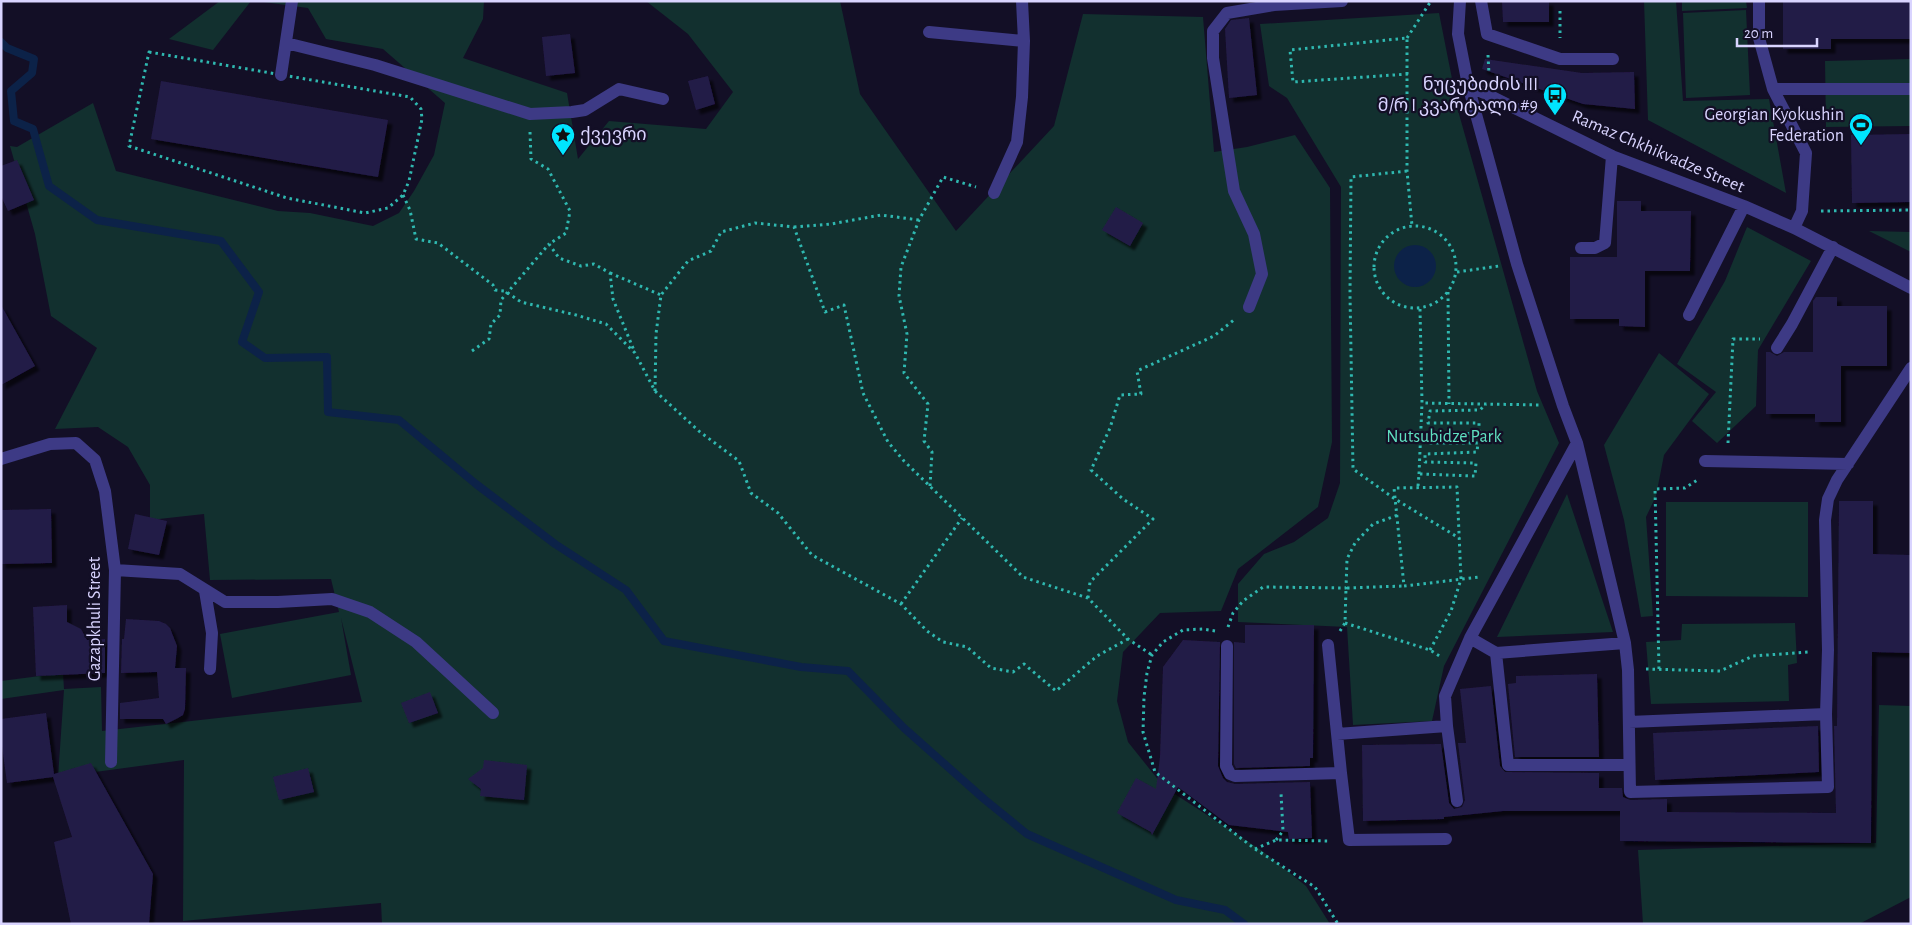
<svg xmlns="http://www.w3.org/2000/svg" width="1912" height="925" font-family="'Alegreya Sans','Noto Sans Georgian',sans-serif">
  <defs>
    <filter id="shadow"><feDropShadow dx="4.5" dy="4.5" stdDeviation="1" flood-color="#0009"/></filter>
  </defs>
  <rect width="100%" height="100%" fill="#130f26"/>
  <!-- green -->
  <path fill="#12302f" d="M220,1H251L213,50L169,39Z
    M256,1H484L483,19L463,58L567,93L578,159L609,121L706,129L733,92L688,34L646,1H840L860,94L956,231L1054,126L1083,14L1203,17L1214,152L1247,147L1295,135L1330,188L1332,442L1318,507L1238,569L1221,611L1160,613L1123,652L1117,701L1128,742L1164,787L1261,850L1306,886L1330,924H382L381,903L183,921L184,760L58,777L64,690L1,699V681L63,673L64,689L101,687L102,731L362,702L341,618L351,675L232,698L220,634L339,612L331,579L210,580L204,514L150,520V485L128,447L98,427L55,429L97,348L51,316L35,234L10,146L17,147L93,103L116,171L278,211L310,213L373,226L399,213L414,191L434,155L445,103L383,49L326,39L308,8Z
    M1644,1H1676L1683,101L1769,99L1786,193L1648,120Z
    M1682,1H1746L1747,8L1682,11Z
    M1746,10L1750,95L1686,98L1683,13Z
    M1439,13L1459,114L1537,391L1559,443L1444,666L1432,721L1353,725L1347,627L1238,622V584L1264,554L1294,542L1328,518L1340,483L1341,187L1287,98L1269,86L1260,24Z
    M1911,59V126L1826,127L1825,61Z
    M1747,227L1811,261L1758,350L1756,406L1717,443L1692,421L1716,392L1677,364L1725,281Z
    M1869,231L1911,232V252Z
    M1659,353L1709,394L1664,455L1656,496L1646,517L1653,616L1641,617L1624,520L1604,445Z
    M1567,494L1613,632L1497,637Z
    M1666,502H1808V597L1666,596Z
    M1795,623L1797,663L1788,665L1789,701L1651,704L1646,642L1681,640L1682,624Z
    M1879,705L1911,706V897L1859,924H1643L1638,850L1876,843Z"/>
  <!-- water -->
  <path fill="#0c2248" d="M1394 266a21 21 0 1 1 42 0a21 21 0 1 1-42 0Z"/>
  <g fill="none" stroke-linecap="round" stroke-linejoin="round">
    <!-- stream -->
    <path stroke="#0c2248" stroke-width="8" d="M1,42L7,48L34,59L32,73L11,91L14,121L33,129L49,186L97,220L221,241L259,292L242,342L265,358L327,357L328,412L399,420L476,484L555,544L626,590L664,641L801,667L848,671L904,728L984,799L1027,834L1176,900L1225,910L1244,924"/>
  </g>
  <!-- building -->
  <path fill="#241b47" filter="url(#shadow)" d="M1502,1H1549V22H1503Z
    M1783,1H1911V39H1831V49H1783Z
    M1249,18L1257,95L1229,98L1225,29L1231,20Z
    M570,34L575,73L546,76L542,37Z
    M1485,59L1582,73L1634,72L1635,109L1583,104L1482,69Z
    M708,76L715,104L696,110L688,81Z
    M161,81L388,120L378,177L151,139Z
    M1911,134V202L1852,203L1851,135Z
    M17,160L34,200L8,211L1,196V166Z
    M1617,201H1641V211H1691L1690,271H1645V327L1619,326V319H1570V257H1617Z
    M1116,207L1143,223L1130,246L1102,230Z
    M1816,297H1837V306H1887V366H1841V422H1815V414H1766V352H1770L1777,356L1784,352H1813V301Z
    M1,305L35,366L1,385Z
    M1839,501H1873V554L1911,555V653L1872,652L1871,843L1620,841V811H1503L1444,817V819L1363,821L1362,745L1441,744L1449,803L1454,809L1462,807L1465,800L1458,743H1466L1460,689L1491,686L1500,766L1505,772L1599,773V788H1622L1623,797L1630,800L1667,799V812L1836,813L1834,726H1837Z
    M51,509L52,563L1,564V510Z
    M135,514L167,521L159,555L128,549Z
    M67,605V622L81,629L87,640L105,639V673L36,676L33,607Z
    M126,619L159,621L166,624L170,628L177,646L175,668H186L185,709L183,715L178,718L166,724L163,719H120V703L159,698L157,672L121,673L122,639H124Z
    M1245,625H1314L1313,758H1310V766L1236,768L1234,764V642L1245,643Z
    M1183,640L1220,642L1218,766L1223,778L1227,782L1235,784L1310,782L1312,838L1289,839L1288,832L1229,825L1178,787L1152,835L1151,832L1117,813L1136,778L1156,789L1160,757L1163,667Z
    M1597,674L1599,757H1515L1508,684L1516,683V676Z
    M430,692L438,713L409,723L401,703Z
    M46,713L54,774L91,763L153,874L149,924H71L54,842L72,837L53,777L7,783L1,739V719Z
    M1818,726L1819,772L1655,780L1653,733Z
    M484,760L527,765L524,800L480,796L481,789L468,779L483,768Z
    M308,768L314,792L279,800L273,777Z"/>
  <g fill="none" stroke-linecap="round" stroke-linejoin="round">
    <!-- path -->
    <path stroke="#2fb8b0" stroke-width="3" stroke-dasharray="2.5 4" stroke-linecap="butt" d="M1560,11V38
      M1407,38L1431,1
      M149,52L410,97L421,109L422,119L409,181L403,195L388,208L365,213L287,198L129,146Z
      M1488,55L1489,74
      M1408,74L1293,82L1290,50L1407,38V171L1412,226
      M530,132L531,159L548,169L570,211L566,233L549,244L559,258L581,266L594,264L610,273L613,299L635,353
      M1407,171L1351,177L1350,294L1353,469L1395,499L1459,538
      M403,195L410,210L416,239L438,243L493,285L495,290L505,291L521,302L576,315L606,324L635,353L655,391L700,432L739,461L751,493L778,513L812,555L901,604L927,631L943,642L967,647L991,668L1013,672L1024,664L1056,691L1097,656L1128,639
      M1821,211L1911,210
      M1374 267a41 41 0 1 1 82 0a41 41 0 1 1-82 0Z
      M794,227L831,224L881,215L919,220
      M1457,272L1499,266
      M610,273L661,295
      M1448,292L1449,404
      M1420,309L1422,403L1542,405
      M472,351L489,339L491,324L500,315L501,300L549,244
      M655,391L656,334L661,295L688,261L711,251L721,232L755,223L794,227L825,312L844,305L863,393L888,442L904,461L1023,577L1088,598L1128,639L1152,655
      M1728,443L1733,339H1760
      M1419,474L1422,403
      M930,486L932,452L924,441L928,404L904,373L907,334L899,296L901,267L919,220L943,177L976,187
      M1418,486L1419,474L1475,476L1476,463L1425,462V454L1477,452L1478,443H1428L1427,435L1479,433V423H1428L1430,411L1480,410L1486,404
      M1088,598L1090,582L1153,519L1123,499L1091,470L1110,428L1120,395L1141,394L1137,371L1214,336L1235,319
      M901,604L962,518
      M1345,623L1430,650L1441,657
      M1228,627L1233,613L1243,601L1263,587L1346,588L1347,559L1355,543L1373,524L1398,515
      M1215,631L1203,629L1183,630L1163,642L1152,655L1147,673L1144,697L1143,732L1155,772L1255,849L1315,887L1338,924
      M1340,631L1345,623L1346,588L1404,586
      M1430,650L1451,611L1461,579L1457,487L1394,488L1404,586L1480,577
      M1646,669L1720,671L1753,656L1809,652
      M1659,669L1655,489L1685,488L1699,479
      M1276,840L1283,831L1281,793
      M1255,849L1276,840L1330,841"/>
    <!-- minor -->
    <path stroke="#3d3a85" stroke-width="12" d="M1460,1L1458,34L1468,85L1612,156L1744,206L1794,228L1911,288
      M1481,1L1487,34L1560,59H1613
      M1759,1V38L1773,89L1806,153L1802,211L1794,228
      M929,32L1024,41L1022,1
      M286,43L375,65L530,114L572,112L585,110L619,89L663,99
      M281,75L292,1
      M1468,85L1517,264L1563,406L1577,443L1625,643L1628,670L1630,792L1828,787L1826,714L1828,650L1825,520L1828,499L1837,480L1911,368
      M1773,89H1911
      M994,193L1017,142L1022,97L1024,41
      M1581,248H1595L1605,243L1612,156
      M1249,307L1262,274L1254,234L1234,191L1213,58V31L1227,13L1274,5L1342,1
      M1689,315L1744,206
      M1777,348L1792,324L1833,247
      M1,459L50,444L76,443L95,460L105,491L115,570L111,762
      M1705,461L1848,464
      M115,570L180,574L225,602H278L332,599L370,612L416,642L493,713
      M205,591L212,633L210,669
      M1470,638L1496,653L1625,643
      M1227,646L1226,766L1230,774L1235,776L1341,773L1328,645
      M1496,653L1508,765H1629
      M1629,722L1826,714
      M1447,726L1457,801
      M1337,734L1447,726L1445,696L1470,638L1577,443
      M1341,773L1349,840L1446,839"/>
  </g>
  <!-- icons -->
  <defs>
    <g id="bus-pin" transform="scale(1.25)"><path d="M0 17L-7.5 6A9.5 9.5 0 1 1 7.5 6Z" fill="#00e5ff" stroke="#130f26"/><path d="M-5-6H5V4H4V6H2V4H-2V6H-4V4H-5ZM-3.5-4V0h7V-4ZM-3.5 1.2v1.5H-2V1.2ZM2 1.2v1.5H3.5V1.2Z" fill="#111"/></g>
    <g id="stadium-pin" transform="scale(1.25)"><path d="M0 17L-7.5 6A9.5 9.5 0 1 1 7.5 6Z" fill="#00e5ff" stroke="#130f26"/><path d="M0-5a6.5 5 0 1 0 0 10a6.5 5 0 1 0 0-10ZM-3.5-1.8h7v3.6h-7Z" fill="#111"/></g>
    <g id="sight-pin" transform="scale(1.25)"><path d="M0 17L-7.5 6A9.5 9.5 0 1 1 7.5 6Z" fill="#00e5ff" stroke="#130f26"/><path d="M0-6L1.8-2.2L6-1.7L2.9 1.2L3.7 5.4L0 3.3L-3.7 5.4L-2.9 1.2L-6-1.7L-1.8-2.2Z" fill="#111"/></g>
  </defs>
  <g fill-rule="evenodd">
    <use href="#bus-pin" x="1555" y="95"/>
    <use href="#stadium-pin" x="1861" y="125"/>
    <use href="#sight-pin" x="563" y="135"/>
  </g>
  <g text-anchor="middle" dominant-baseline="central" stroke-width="4.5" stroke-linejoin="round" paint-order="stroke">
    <!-- poi labels -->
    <g font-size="18" fill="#d9d4ff" stroke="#130f26" text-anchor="end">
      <text x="1538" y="85">ნუცუბიძის III<tspan x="1538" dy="21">მ/რ I კვარტალი #9</tspan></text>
      <text x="1844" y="115">Georgian Kyokushin<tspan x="1844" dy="21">Federation</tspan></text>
      <text x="580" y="135" text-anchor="start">ქვევრი</text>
    </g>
    <!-- street labels -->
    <g font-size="18" fill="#d9d4ff" stroke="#130f26">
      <text transform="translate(1658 152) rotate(23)">Ramaz Chkhikvadze Street</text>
      <text transform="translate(95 619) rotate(-90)">Gazapkhuli Street</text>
    </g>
    <!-- park labels -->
    <g font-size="18" fill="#5fe0c0" stroke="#130f26">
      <text x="1444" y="437">Nutsubidze Park</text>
    </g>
  </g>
  <!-- border -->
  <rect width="1912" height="925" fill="none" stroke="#d9d4ff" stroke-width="5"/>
  <!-- scale -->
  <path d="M1737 38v8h80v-8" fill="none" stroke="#d9d4ff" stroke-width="2.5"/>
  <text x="1744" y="38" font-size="15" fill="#d9d4ff" stroke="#130f26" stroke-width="4" paint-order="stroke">20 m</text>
</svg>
